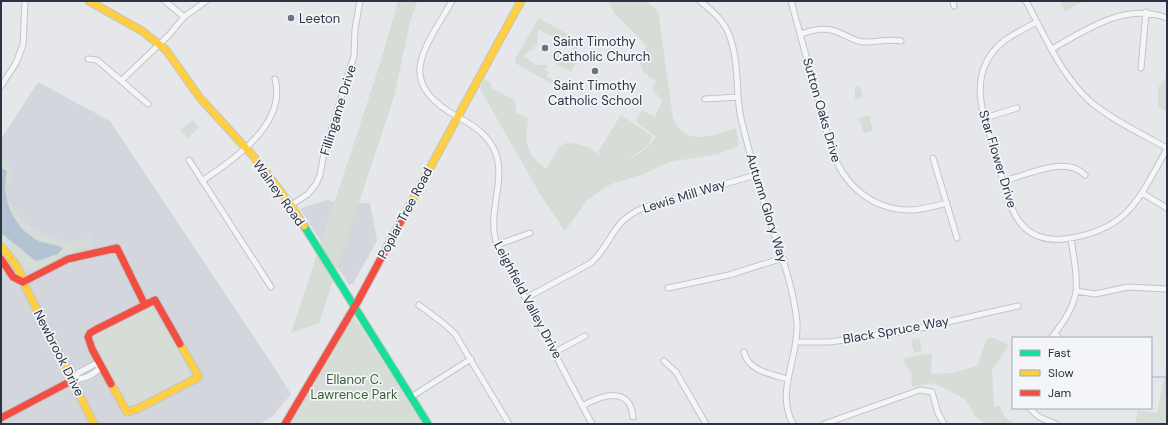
<svg xmlns="http://www.w3.org/2000/svg" width="1168" height="425" font-family="'DM Sans',sans-serif">
  <rect width="100%" height="100%" fill="#e5e7ea"/>
  <!-- built -->
  <path fill="#d4d6dd" d="M38,82L110,121L274,367L291,394L272,417L259,424H1V139Z
    M327,200L338,203H370L377,240L353,284L349,285L301,210V208Z"/>
  <!-- green -->
  <path fill="#d5ddd6" d="M398,1H417L410,22L394,97L319,323L291,333L380,64Z
    M608,1H646L658,11L673,118C685,148 713,135 736,128L739,146L718,154L669,162L644,174L611,184L588,199L565,231L540,194L480,89L484,79L491,83L490,87L515,101L516,112L528,119C525,143 525,153 546,169L559,147L565,143L578,144L591,148L600,156L598,152L621,115L652,136C651,145 635,157 627,158C638,159 649,145 656,137L638,124L636,120L642,110L655,117L662,101L652,88L656,82L643,72L638,58L647,46L614,13Z
    M1061,1H1084L1065,11Z
    M539,18L581,42L576,51L565,44L563,47L558,45L553,37L538,29L537,45L523,56L537,65H547L545,70L549,72L547,77L553,80L557,77L562,79L561,81L565,84L562,89L515,63L516,57Z
    M559,52L577,61L571,72L553,62Z
    M1167,76V112L1158,106V88Z
    M855,86H860L863,98L855,99Z
    M869,115L873,131L864,133L859,118Z
    M193,120L199,128L187,138L180,130Z
    M1,160L6,161V164L12,170L8,172L12,176C11,181 6,185 6,194C6,199 10,204 13,208C27,231 61,249 88,238L89,235H91V246L66,255L30,272C23,271 8,249 1,243V233L33,260L38,261L58,254L60,247C54,244 46,244 39,241C14,230 0,197 7,171L1,168Z
    M151,304L162,325L173,339L192,377L134,408H129L124,404L91,339V335Z
    M352,313L423,424H287L296,412Z
    M991,337L1009,345L992,370L994,407L999,406L1005,417L1014,424H986L975,416L965,399L933,383L912,387L911,373L902,359L918,355L932,354L931,374L952,373L977,366L986,340Z
    M919,338L922,351L914,353L911,340Z
    M1167,363V424H1135L1138,410L1157,413Z"/>
  <!-- water -->
  <path fill="#b4c3d4" d="M1,168L7,171C0,198 14,229 39,241C47,244 55,244 63,248L58,254L36,261L1,233Z"/>
  <g fill="none" stroke-linecap="round" stroke-linejoin="round">
    <!-- stream -->
    <path stroke="#b4c3d4" stroke-width="1.5" d="M1151,377H1167"/>
    <!-- street casing -->
    <g stroke="#c3c5c8" stroke-width="7">
      <path id="street" d="M165,1L184,17
        M452,1C425,49 393,82 458,117C473,125 487,134 495,151C507,182 486,212 497,245L592,424
        M700,1C711,10 722,19 728,32C740,60 735,90 741,119C748,146 755,174 763,201C776,241 793,281 797,323C799,358 775,391 793,424
        M791,1L832,151C844,185 872,210 910,210C923,210 935,206 947,203
        M953,1L954,6
        M1026,1C1045,36 1061,76 1092,103C1114,121 1142,134 1167,148
        M1037,22C1016,33 995,42 985,65C973,93 986,123 995,150C1000,170 1007,205 1019,221C1029,236 1047,241 1064,239C1128,231 1138,200 1167,149
        M800,34C814,30 826,26 840,33C848,36 854,41 863,42C877,43 887,38 901,41
        M1052,49C1087,29 1126,2 1167,18
        M88,59L97,60L148,104
        M1141,68L1146,12
        M122,80L168,36L184,17L206,1
        M1,86L16,63L23,45L25,1
        M705,99L738,97
        M985,118L1017,108
        M933,158L957,238
        M189,160L271,287
        M202,181C234,159 287,124 275,79
        M1004,181C1027,175 1066,155 1085,175
        M1142,193L1167,208
        M291,205L308,194L316,184L320,175L324,153L354,56L355,29L360,1
        M497,245L530,233
        M668,288L729,275L783,258
        M1076,291L1095,294L1128,287L1167,289
        M526,298L591,263C615,240 610,222 645,207L756,175
        M419,305L443,323L455,334L509,424
        M1055,334L1059,338
        M1051,338C1061,326 1074,307 1076,291C1078,274 1073,255 1071,238
        M797,342H830L912,330L1018,306
        M555,352L585,336
        M744,352C748,371 771,374 787,379
        M664,361L676,372L706,424
        M95,364L101,366C95,375 83,379 73,380L78,373Z
        M411,397L471,359
        M584,405C603,395 630,386 633,417
        M1029,408L1039,417L1056,424
        M824,424L920,390L932,392L938,413L944,424"/>
    </g>
    <!-- fast casing -->
    <g stroke="#c3c5c8" stroke-width="9">
      <path id="fast" d="M304,226L428,424"/>
    </g>
    <!-- slow casing -->
    <g stroke="#c3c5c8" stroke-width="9">
      <path id="slow" d="M89,1L142,31L166,50L200,98L254,157L291,205L304,226
        M401,221L521,1
        M1,247C11,258 20,267 23,282L94,424
        M111,384L127,412L137,409L199,377L180,344"/>
    </g>
    <!-- jam casing -->
    <g stroke="#c3c5c8" stroke-width="9">
      <path id="jam" d="M1,259L13,277L23,282
        M23,282L68,259L117,248L145,305L155,300L180,344
        M111,384L92,349L88,337L90,333L95,330L145,305
        M1,418L73,380
        M285,424L358,301L401,221"/>
    </g>
    <!-- street -->
    <use href="#street" stroke="#f4f5f7" stroke-width="5"/>
    <!-- fast -->
    <use href="#fast" stroke="#16e098" stroke-width="7"/>
    <!-- slow -->
    <use href="#slow" stroke="#ffcf43" stroke-width="7"/>
    <!-- jam -->
    <use href="#jam" stroke="#f24e42" stroke-width="7"/>
  </g>
  <!-- markers -->
  <g fill="#6c727e" stroke="#f3f5f9" stroke-width="1.5">
    <circle cx="291" cy="18" r="4"/>
    <circle cx="545" cy="48" r="4"/>
    <circle cx="595" cy="71" r="4"/>
  </g>
  <g text-anchor="middle" dominant-baseline="central" stroke-width="3.5" stroke-linejoin="round" paint-order="stroke">
    <!-- poi labels -->
    <g font-size="13" fill="#2b3344" stroke="#f3f5f9" text-anchor="start">
      <text x="299" y="18">Leeton</text>
      <text x="553" y="41">Saint Timothy<tspan x="553" dy="15">Catholic Church</tspan></text>
      <text x="595" y="85" text-anchor="middle">Saint Timothy<tspan x="595" dy="15">Catholic School</tspan></text>
    </g>
    <!-- street labels -->
    <g font-size="13" fill="#2b3344" stroke="#f3f5f9">
      <text transform="translate(338 110) rotate(-73)">Fillingame Drive</text>
      <text transform="translate(822 110) rotate(74)">Sutton Oaks Drive</text>
      <text transform="translate(998 159) rotate(73)">Star Flower Drive</text>
      <text transform="translate(279 193) rotate(54)">Walney Road</text>
      <text transform="translate(684 196) rotate(-17)">Lewis Mill Way</text>
      <text transform="translate(767 208) rotate(73)">Autumn Glory Way</text>
      <text transform="translate(405 213) rotate(-62)">Poplar Tree Road</text>
      <text transform="translate(528 300) rotate(62)">Leighfield Valley Drive</text>
      <text transform="translate(896 330) rotate(-10)">Black Spruce Way</text>
      <text transform="translate(59 353) rotate(63)">Newbrook Drive</text>
    </g>
    <!-- park labels -->
    <g font-size="13" fill="#3e5f38" stroke="#f3f5f9">
      <text x="354" y="379">Ellanor C.<tspan x="354" dy="15">Lawrence Park</tspan></text>
    </g>
  </g>
  <!-- border -->
  <rect width="1168" height="425" fill="none" stroke="#2b3344" stroke-width="4"/>
  <!-- legend -->
  <rect x="1012" y="337" width="140" height="72" fill="#f3f5f9" stroke="#a3a7b1"/>
  <rect x="1020" y="350" width="20" height="6" fill="#16e098" stroke="#a3a7b1"/>
  <text x="1048" y="357" font-size="12" fill="#2b3344">Fast</text>
  <rect x="1020" y="370" width="20" height="6" fill="#ffcf43" stroke="#a3a7b1"/>
  <text x="1048" y="377" font-size="12" fill="#2b3344">Slow</text>
  <rect x="1020" y="390" width="20" height="6" fill="#f24e42" stroke="#a3a7b1"/>
  <text x="1048" y="397" font-size="12" fill="#2b3344">Jam</text>
</svg>
